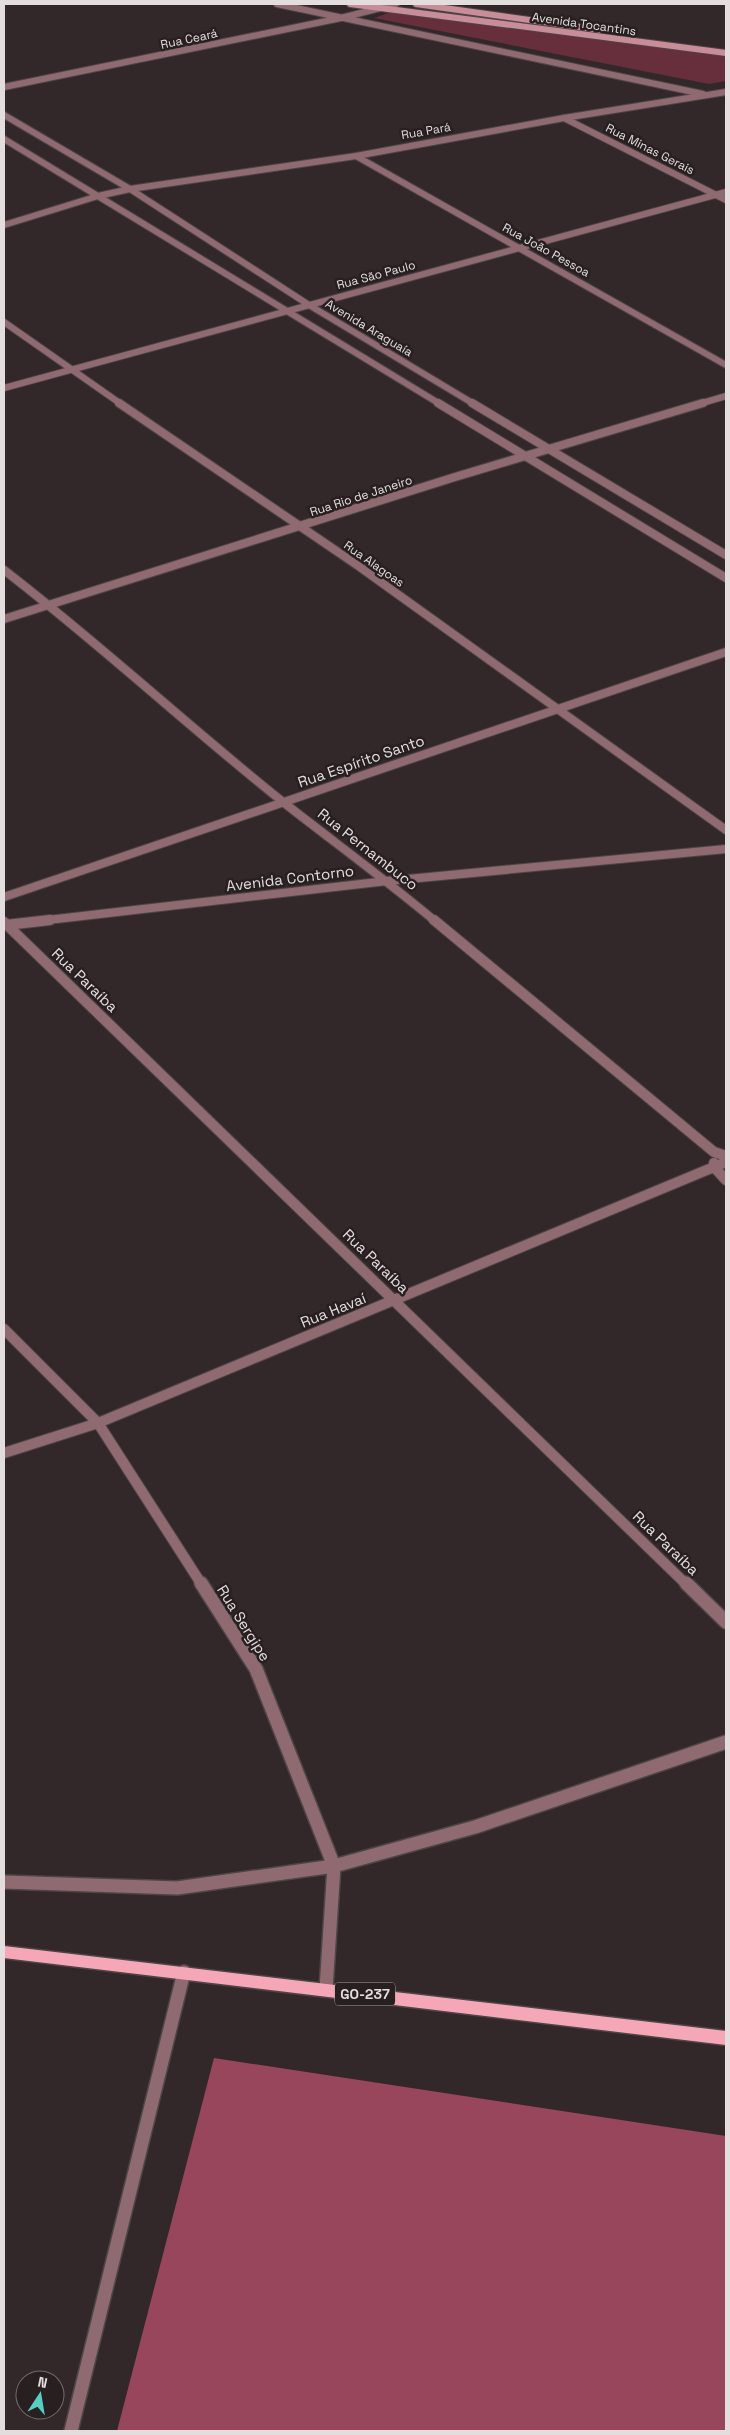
<svg xmlns="http://www.w3.org/2000/svg" width="730" height="2435" font-family="'Space Grotesk',sans-serif">
  <rect width="100%" height="100%" fill="#32282a"/>
  <!-- green -->
  <path fill="#672e3c" d="M394,11L726,55V81L709,84L374,18Z"/>
  <!-- forest -->
  <path fill="#98465b" d="M214,2058L726,2136V2431H117Z"/>
  <g fill="none" stroke-linecap="round" stroke-linejoin="round">
    <!-- street-far3 casing -->
    <g stroke="#4e4547" stroke-width="8">
      <path id="street-far3" d="M277,4L703,94
        M4,87L341,18L396,4
        M4,115L130,189L309,305L474,404
        M564,118L726,200
        M4,139L440,404
        M356,156L726,365
        M4,225L98,196L130,189L356,156L564,118L726,92
        M4,322L121,404
        M4,388L726,192
        M699,404L726,396"/>
    </g>
    <!-- street-far2 casing -->
    <g stroke="#4e4547" stroke-width="10">
      <path id="street-far2" d="M119,403L357,565L726,830
        M438,403L726,578
        M472,403L726,555
        M4,570C100,644 189,727 283,802C334,842 386,880 435,921
        M4,619L455,477L703,403
        M4,897L726,652
        M39,921L387,881L726,849"/>
    </g>
    <!-- street-far1 casing -->
    <g stroke="#4e4547" stroke-width="12">
      <path id="street-far1" d="M434,920L714,1152L726,1156
        M4,922L687,1585
        M6,925L50,920
        M714,1163V1167L726,1180
        M4,1329L98,1423L202,1585
        M4,1453L98,1423L726,1162"/>
    </g>
    <!-- street casing -->
    <g stroke="#4e4547" stroke-width="16">
      <path id="street" d="M201,1583L256,1669L334,1866L326,1989
        M686,1583L726,1622
        M4,1882L177,1888L334,1866L475,1827L726,1742
        M71,2431L184,1972"/>
    </g>
    <!-- secondary casing -->
    <g stroke="#4e4547" stroke-width="8">
      <path id="secondary" d="M350,4L726,53
        M416,4L601,30"/>
    </g>
    <!-- primary casing -->
    <g stroke="#4e4547" stroke-width="3">
      <path id="primary" d="M4,1946L726,2031V2045L4,1958Z"/>
    </g>
    <!-- street-far3 -->
    <use href="#street-far3" stroke="#906a71" stroke-width="6"/>
    <!-- street-far2 -->
    <use href="#street-far2" stroke="#906a71" stroke-width="8"/>
    <!-- street-far1 -->
    <use href="#street-far1" stroke="#906a71" stroke-width="10"/>
    <!-- street -->
    <use href="#street" stroke="#906a71" stroke-width="13"/>
    <!-- secondary -->
    <use href="#secondary" stroke="#c98d99" stroke-width="6"/>
    <!-- primary -->
    <use href="#primary" fill="#f6a7b7" fill-rule="evenodd"/>
  </g>
  <g text-anchor="middle" dominant-baseline="central" stroke-width="5" stroke-linejoin="round" paint-order="stroke">
    <!-- far-street labels -->
    <g font-size="12" fill="#e3ddde" stroke="#281f21">
      <text transform="translate(584 24) rotate(8)">Avenida Tocantins</text>
      <text transform="translate(189 39) rotate(-12)">Rua Ceará</text>
      <text transform="translate(426 131) rotate(-10)">Rua Pará</text>
      <text transform="translate(650 149) rotate(27)">Rua Minas Gerais</text>
      <text transform="translate(546 250) rotate(29)">Rua João Pessoa</text>
      <text transform="translate(376 275) rotate(-15)">Rua São Paulo</text>
      <text transform="translate(369 328) rotate(31)">Avenida Araguaía</text>
      <text transform="translate(361 496) rotate(-18)">Rua Rio de Janeiro</text>
      <text transform="translate(374 564) rotate(35)">Rua Alagoas</text>
    </g>
    <!-- shield labels -->
    <rect fill="#281f21" stroke="#aba4a5" stroke-width="1" x="335" y="1982.5" width="60" height="23" rx="4"/>
    <g font-size="14" font-weight="bold" fill="#e3ddde">
      <text x="365" y="1994">GO-237</text>
    </g>
    <!-- street labels -->
    <g font-size="15" fill="#e3ddde" stroke="#281f21">
      <text transform="translate(361 761) rotate(-19)">Rua Espírito Santo</text>
      <text transform="translate(368 849) rotate(38)">Rua Pernambuco</text>
      <text transform="translate(290 878) rotate(-7)">Avenida Contorno</text>
      <text transform="translate(85 980) rotate(44)">Rua Paraíba</text>
      <text transform="translate(376 1261) rotate(44)">Rua Paraíba</text>
      <text transform="translate(333 1310) rotate(-22)">Rua Havaí</text>
      <text transform="translate(666 1543) rotate(44)">Rua Paraíba</text>
      <text transform="translate(244 1623) rotate(58)">Rua Sergipe</text>
    </g>
  </g>
  <!-- border -->
  <rect width="730" height="2435" fill="none" stroke="#e3ddde" stroke-width="10"/>
  <!-- north arrow -->
  <g transform="translate(40 2395) rotate(12)"><circle r="24" fill="#281f21" stroke="#736b6d"/>
  <path d="M0-4L9 19L0 12L-9 19Z" fill="#57cec2"/>
  <text y="-8" font-size="14" font-weight="bold" text-anchor="middle" fill="#e3ddde">N</text>
  </g>
</svg>
